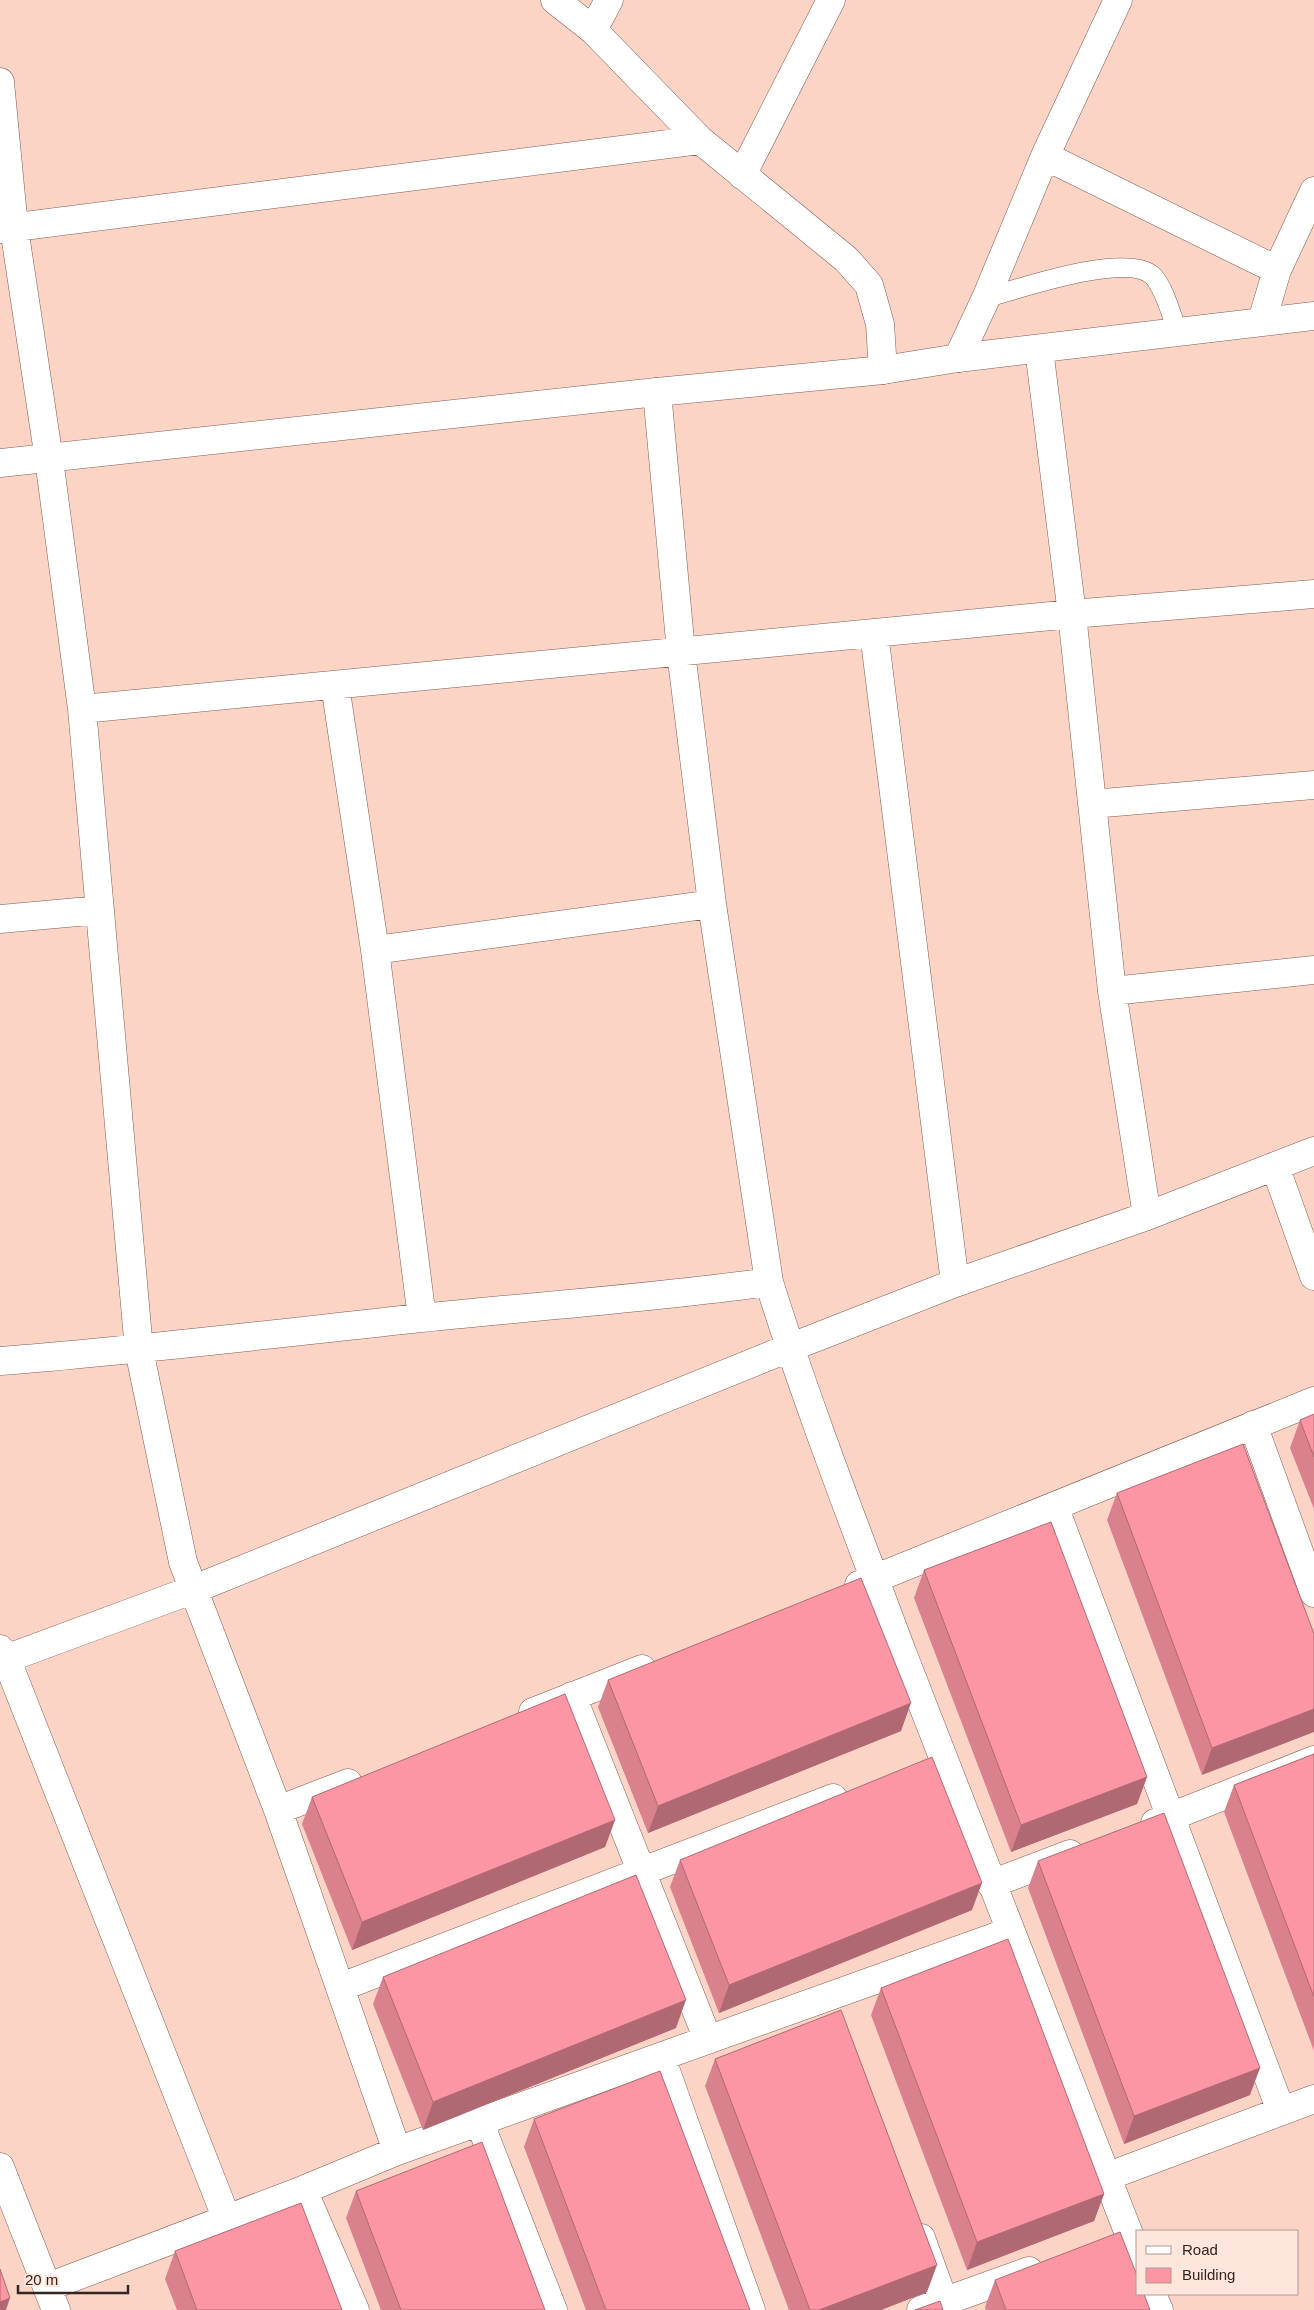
<svg xmlns="http://www.w3.org/2000/svg" width="1314" height="2310" font-family="Arial,sans-serif">
  <rect width="100%" height="100%" fill="#fcd4c6"/>
  <g fill="none" stroke-linecap="round" stroke-linejoin="round">
    <!-- service casing -->
    <g stroke="#7e5c50" stroke-width="20">
      <path id="service" d="M986,298C1018,289 1128,251 1153,276C1165,289 1171,315 1178,332"/>
    </g>
    <!-- minor casing -->
    <g stroke="#7e5c50" stroke-width="29">
      <path id="minor" d="M555,0L593,30L700,140L846,259L869,285L880,324L883,370
        M593,30L609,0
        M0,82L14,228L49,459L82,709L139,1350L183,1562L278,1810L397,2151
        M1045,156L1277,270
        M742,175L831,0
        M0,229L700,140
        M1262,321L1277,270L1314,191
        M1039,349L1072,614L1112,991L1147,1216
        M958,358L986,298L1045,156L1118,0
        M657,392L681,652L712,904L769,1282
        M874,633L955,1283
        M335,685L375,950L422,1318
        M82,709L1072,614L1314,594
        M1092,804L1314,785
        M0,919L100,910
        M375,950L712,904
        M1112,991L1314,970
        M1275,1166L1314,1276
        M0,1361C141,1350 281,1333 421,1318C537,1306 654,1298 769,1282C808,1407 856,1529 902,1652C979,1854 1059,2055 1138,2257
        M1253,1425L1314,1593
        M1054,1506L1281,2111
        M859,1585L1314,1401
        M0,1649L6,1658L226,2217
        M0,1661L192,1590L789,1348L955,1283L1147,1216L1314,1151
        M572,1696L708,2040
        M533,1712L642,1669
        M278,1810L348,1783
        M1155,1823L1314,1760
        M991,1884L1070,1854
        M341,1987L833,1798
        M661,2057L751,2310
        M479,2121L553,2310
        M0,2167L56,2310
        M1106,2177L1314,2099
        M303,2190L355,2310
        M921,2238L947,2310
        M48,2287L303,2190L397,2151L1009,1932
        M1152,2294L1159,2310
        M921,2310L1029,2271"/>
    </g>
    <!-- secondary casing -->
    <g stroke="#7e5c50" stroke-width="29">
      <path id="secondary" d="M0,463L657,392L883,370L958,358L1314,316"/>
    </g>
    <!-- service -->
    <use href="#service" stroke="#fff" stroke-width="19"/>
    <!-- minor -->
    <use href="#minor" stroke="#fff" stroke-width="28"/>
    <!-- secondary -->
    <use href="#secondary" stroke="#fff" stroke-width="28"/>
  </g>
  <!-- wall -->
  <path fill="#d9818d" d="M1314,1414V1509L1290,1448L1300,1420Z
    M1117,1493L1314,1634L1202,1775L1107,1520Z
    M924,1570L1147,1777L1137,1804L1011,1852L914,1598Z
    M608,1680L901,1731L648,1833L598,1707Z
    M1314,1754V2051L1224,1812L1234,1785Z
    M312,1797L615,1820L605,1847L352,1950L302,1824Z
    M680,1860L972,1910L719,2013L670,1887Z
    M1038,1861L1250,2095L1124,2144L1028,1888Z
    M383,1977L676,2028L423,2130L373,2004Z
    M881,1988L1104,2194L1094,2221L967,2270L871,2015Z
    M715,2059L927,2292L881,2310H789L705,2086Z
    M534,2119L750,2310H586L524,2147Z
    M356,2191L545,2310H381L346,2218Z
    M175,2251L342,2310H177L165,2279Z
    M995,2280L1150,2310H986L985,2307Z"/>
  <!-- shaded-wall -->
  <path fill="#b06973" d="M911,1703L901,1731L648,1833L658,1806Z
    M1314,1709V1732L1202,1775L1212,1748Z
    M1147,1777L1137,1804L1011,1852L1021,1825Z
    M615,1820L605,1847L352,1950L362,1922Z
    M982,1883L972,1910L719,2013L729,1985Z
    M686,2000L676,2028L423,2130L433,2102Z
    M1260,2068L1250,2095L1124,2144L1134,2116Z
    M1104,2194L1094,2221L967,2270L977,2242Z
    M937,2265L927,2292L881,2310H819Z
    M10,2298L6,2310H0V2302Z"/>
  <!-- building -->
  <path fill="#fc96a4" stroke="#b06973" d="M1314,1414V1457L1300,1420Z
    M1243,1444L1314,1634V1709L1212,1748L1117,1493Z
    M1051,1522L1147,1777L1021,1825L924,1570Z
    M861,1578L911,1703L658,1806L608,1680Z
    M565,1694L615,1820L362,1922L312,1797Z
    M1314,1754V1997L1234,1785Z
    M932,1757L982,1883L729,1985L680,1860Z
    M1164,1813L1260,2068L1134,2116L1038,1861Z
    M636,1875L686,2000L433,2102L383,1977Z
    M1008,1939L1104,2194L977,2242L881,1988Z
    M841,2010L937,2265L819,2310H810L715,2059Z
    M660,2071L750,2310H606L534,2119Z
    M482,2142L545,2310H401L356,2191Z
    M301,2203L342,2310H197L175,2251Z
    M1120,2232L1138,2278V2294H1144L1150,2310H1006L995,2280Z
    M0,2269L10,2298L0,2302Z
    M940,2301L943,2310H915Z"/>
  <!-- legend -->
  <rect x="1136" y="2230" width="162" height="65" fill="#fee6dd" stroke="#ad9991"/>
  <rect x="1146" y="2246" width="25" height="8" fill="#ffffff" stroke="#ad9991"/>
  <text x="1182" y="2255" font-size="15" fill="#332520">Road</text>
  <rect x="1146" y="2268" width="25" height="15" fill="#fc96a4" stroke="#ad9991"/>
  <text x="1182" y="2280" font-size="15" fill="#332520">Building</text>
  <!-- scale -->
  <path d="M18 2285v8h110v-8" fill="none" stroke="#332520" stroke-width="2.5"/>
  <text x="25" y="2285" font-size="15" fill="#332520" stroke="#fee6dd" stroke-width="4" paint-order="stroke">20 m</text>
</svg>
